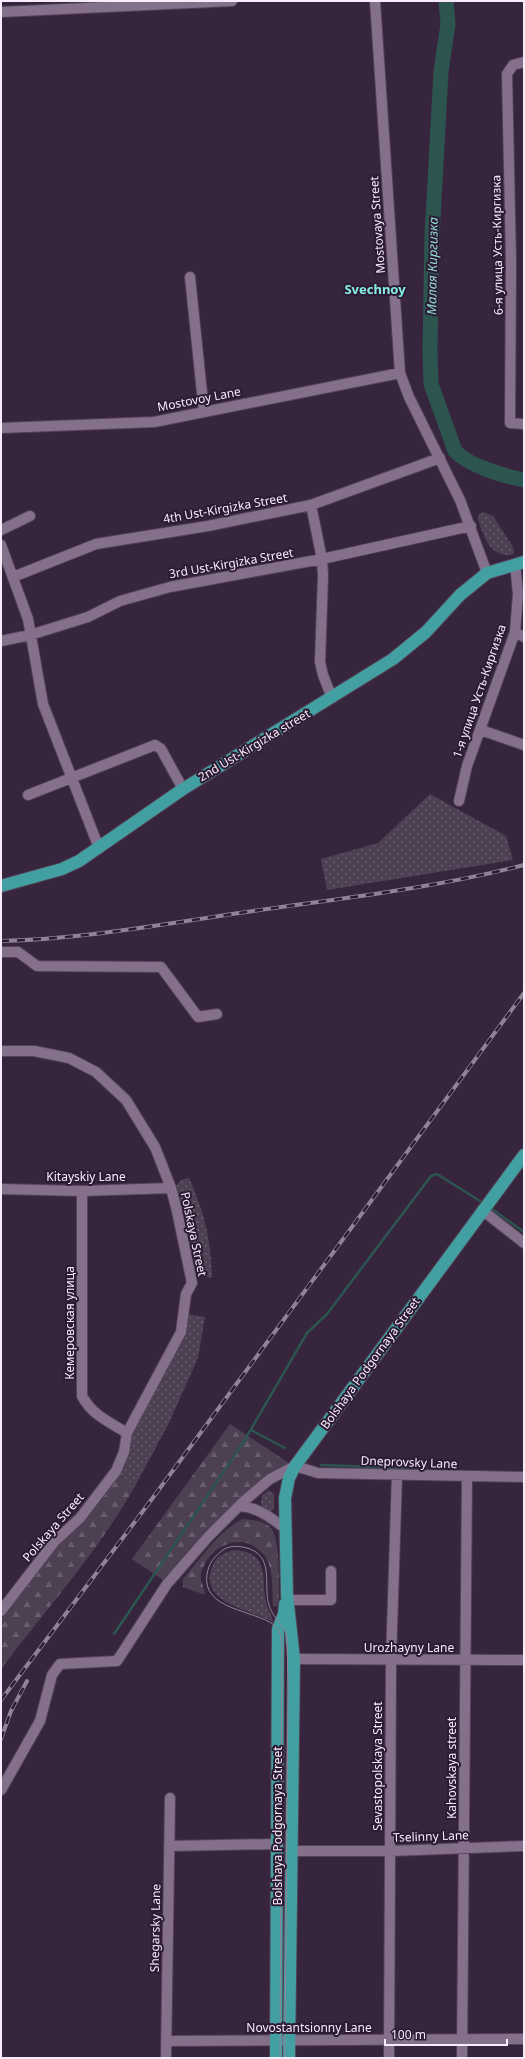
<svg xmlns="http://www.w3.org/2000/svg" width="525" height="2059" font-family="'Noto Sans',sans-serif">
  <defs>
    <pattern id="grass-dots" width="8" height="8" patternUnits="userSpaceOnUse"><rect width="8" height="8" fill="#4e4053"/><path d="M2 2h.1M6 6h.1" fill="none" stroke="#685c6d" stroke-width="1.8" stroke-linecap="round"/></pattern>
    <pattern id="forest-firs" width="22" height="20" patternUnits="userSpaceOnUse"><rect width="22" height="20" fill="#4e4053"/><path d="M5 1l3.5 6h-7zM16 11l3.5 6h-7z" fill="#685c6d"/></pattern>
  </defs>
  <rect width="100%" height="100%" fill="#36253c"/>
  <!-- grass -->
  <path fill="url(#grass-dots)" d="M483,512L493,516L513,547L514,553L512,555C494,556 488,546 482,531C480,525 478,521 478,515Z
    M430,794L506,836L513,860L327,890L321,859L378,843Z
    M189,1178C205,1214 211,1239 212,1278L197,1276L193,1269L175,1187L181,1180Z
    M188,1314L205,1317L198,1358L168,1425L135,1486L119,1475L128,1453L133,1434Z
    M269,1490L274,1494V1509L270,1512L264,1509L261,1503L262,1495Z
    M235,1550C270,1553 261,1577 266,1602C267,1608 273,1617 273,1622C251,1610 198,1603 212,1567C216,1556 224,1552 235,1550Z"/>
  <!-- forest -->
  <path fill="url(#forest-firs)" d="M230,1424L289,1463C242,1490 200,1540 163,1580L132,1559Z
    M119,1475L135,1486C98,1552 47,1608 1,1669V1619L59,1545L83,1520Z
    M242,1519C251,1520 262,1520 269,1526C282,1537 278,1588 279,1606H273C272,1591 274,1568 264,1555C243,1529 208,1545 201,1574C200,1583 205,1588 205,1595L183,1587V1579C201,1558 217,1533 242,1519Z"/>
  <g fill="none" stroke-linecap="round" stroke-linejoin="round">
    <!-- stream -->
    <path stroke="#2d5550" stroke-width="2.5" d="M492,1209L524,1232
      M251,1430L285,1448
      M321,1465L425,1469
      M114,1634L243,1443L307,1333L327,1314L431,1176L437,1174L480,1201"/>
    <!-- river -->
    <path stroke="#2d5550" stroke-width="15" d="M446,1L448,24L441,72L432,236L430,351L431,384L455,451C469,466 504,476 524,480"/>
    <!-- minor casing -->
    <g stroke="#524357" stroke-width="12">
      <path id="minor" d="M375,1L400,373L409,397L460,500L487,573
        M1,12L232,1
        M524,62L513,65L507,74L511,261L510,423L524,424
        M190,277L204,412
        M1,428L154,422L400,373
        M311,505L322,559L323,576L320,662L323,675L332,698
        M1,530L30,516
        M1,545L28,619L43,704L99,848
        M13,577L96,544L208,526L311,505L440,458
        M515,632L524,637
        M1,641L30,635L88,617L120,601L170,587L322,559L471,526
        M481,730L524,745
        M28,795L155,745L161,749L183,789
        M459,801L467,766L515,632L518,594L515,564
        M1,952H18L37,966L161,967L198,1017L217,1014
        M1,1051H34L69,1058L96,1072L126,1100L155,1147L171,1188L177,1211L192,1283L186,1294L181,1332L127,1433L124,1452L116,1471L80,1518L55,1541L1,1611
        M1,1189L82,1191L171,1188
        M82,1191V1396C93,1416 108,1421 127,1433
        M482,1210L524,1243
        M239,1506C258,1507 271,1518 286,1529
        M288,1600H331V1571
        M294,1659L524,1660
        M1,1790L40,1721L52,1675L60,1664L117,1661L167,1584L208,1537L244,1501L270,1479L295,1466L318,1473L524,1477
        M169,1846L276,1844
        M291,1851H390L524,1846
        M166,2041L524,2039
        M166,2058L170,1798
        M389,2058L391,1660L397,1475
        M462,2058L467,1477"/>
    </g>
    <!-- major casing -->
    <g stroke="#524357" stroke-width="14">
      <path id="major" d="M1,886L62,869L79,861L183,789L393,659L426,632L460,595L487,573L524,562
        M276,2058L278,1629L284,1614L285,1604
        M289,2058L294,1659L287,1595L285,1498L289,1478L295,1466L524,1155"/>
    </g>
    <!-- minor -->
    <use href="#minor" stroke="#84708b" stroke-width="10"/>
    <!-- major -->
    <use href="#major" stroke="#43a0a2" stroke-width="12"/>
    <!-- tram -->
    <path stroke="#918296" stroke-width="1" d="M280,2058L282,1644C281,1637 280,1629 274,1625C255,1610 201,1610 207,1574C209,1563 214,1557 223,1550C228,1546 237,1546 243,1547C278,1554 261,1587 270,1608C274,1619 284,1625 287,1636L288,1690L285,2058"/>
    <!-- rail casing -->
    <g stroke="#918296" stroke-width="4">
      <path id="rail" d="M1,941C86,939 170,923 253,911C344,898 435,888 524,865
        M1,1700L149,1503L524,993
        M1,1739L11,1711L27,1681"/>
    </g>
    <!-- rail -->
    <use href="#rail" stroke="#2c1b32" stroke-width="2.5" stroke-dasharray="8" stroke-linecap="butt"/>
  </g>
  <g text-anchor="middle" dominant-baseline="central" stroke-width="4" stroke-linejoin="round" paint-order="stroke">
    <!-- street labels -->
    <g font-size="12" fill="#f8ecfc" stroke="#2c1b32">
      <text transform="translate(377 225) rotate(-94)">Mostovaya Street</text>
      <text transform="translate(497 245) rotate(-91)">6-я улица Усть-Киргизка</text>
      <text transform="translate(199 399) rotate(-11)">Mostovoy Lane</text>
      <text transform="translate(225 508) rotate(-10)">4th Ust-Kirgizka Street</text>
      <text transform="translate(231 563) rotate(-10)">3rd Ust-Kirgizka Street</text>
      <text transform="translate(479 691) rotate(-71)">1-я улица Усть-Киргизка</text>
      <text transform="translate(254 745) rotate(-31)">2nd Ust-Kirgizka street</text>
      <text x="86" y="1176">Kitayskiy Lane</text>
      <text transform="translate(194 1234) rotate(78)">Polskaya Street</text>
      <text transform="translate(69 1323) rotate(-90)">Кемеровская улица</text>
      <text transform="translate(370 1363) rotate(-54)">Bolshaya Podgornaya Street</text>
      <text transform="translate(409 1462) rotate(2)">Dneprovsky Lane</text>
      <text transform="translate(53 1527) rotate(-49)">Polskaya Street</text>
      <text x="409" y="1647">Urozhayny Lane</text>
      <text transform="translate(377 1766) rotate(-90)">Sevastopolskaya Street</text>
      <text transform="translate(451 1768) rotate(-90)">Kahovskaya street</text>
      <text transform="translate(277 1826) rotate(-90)">Bolshaya Podgornaya Street</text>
      <text transform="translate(431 1836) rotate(-2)">Tselinny Lane</text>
      <text transform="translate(155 1928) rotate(-89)">Shegarsky Lane</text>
      <text x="309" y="2027">Novostantsionny Lane</text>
    </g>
    <!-- water labels -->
    <g font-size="13" font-style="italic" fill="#92dcd2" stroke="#2c1b32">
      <text transform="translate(432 266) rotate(-89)">Малая Киргизка</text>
    </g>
    <!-- neighbourhood labels -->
    <g font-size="13" font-weight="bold" fill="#86efe2" stroke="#2c1b32">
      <text x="375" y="289">Svechnoy</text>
    </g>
  </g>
  <!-- border -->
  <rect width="525" height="2059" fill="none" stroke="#f8ecfc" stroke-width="4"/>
  <!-- scale -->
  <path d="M385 2039v6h122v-6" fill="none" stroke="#f8ecfc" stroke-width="2"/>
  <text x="391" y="2039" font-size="12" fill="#f8ecfc" stroke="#2c1b32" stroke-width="3" paint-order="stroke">100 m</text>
</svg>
